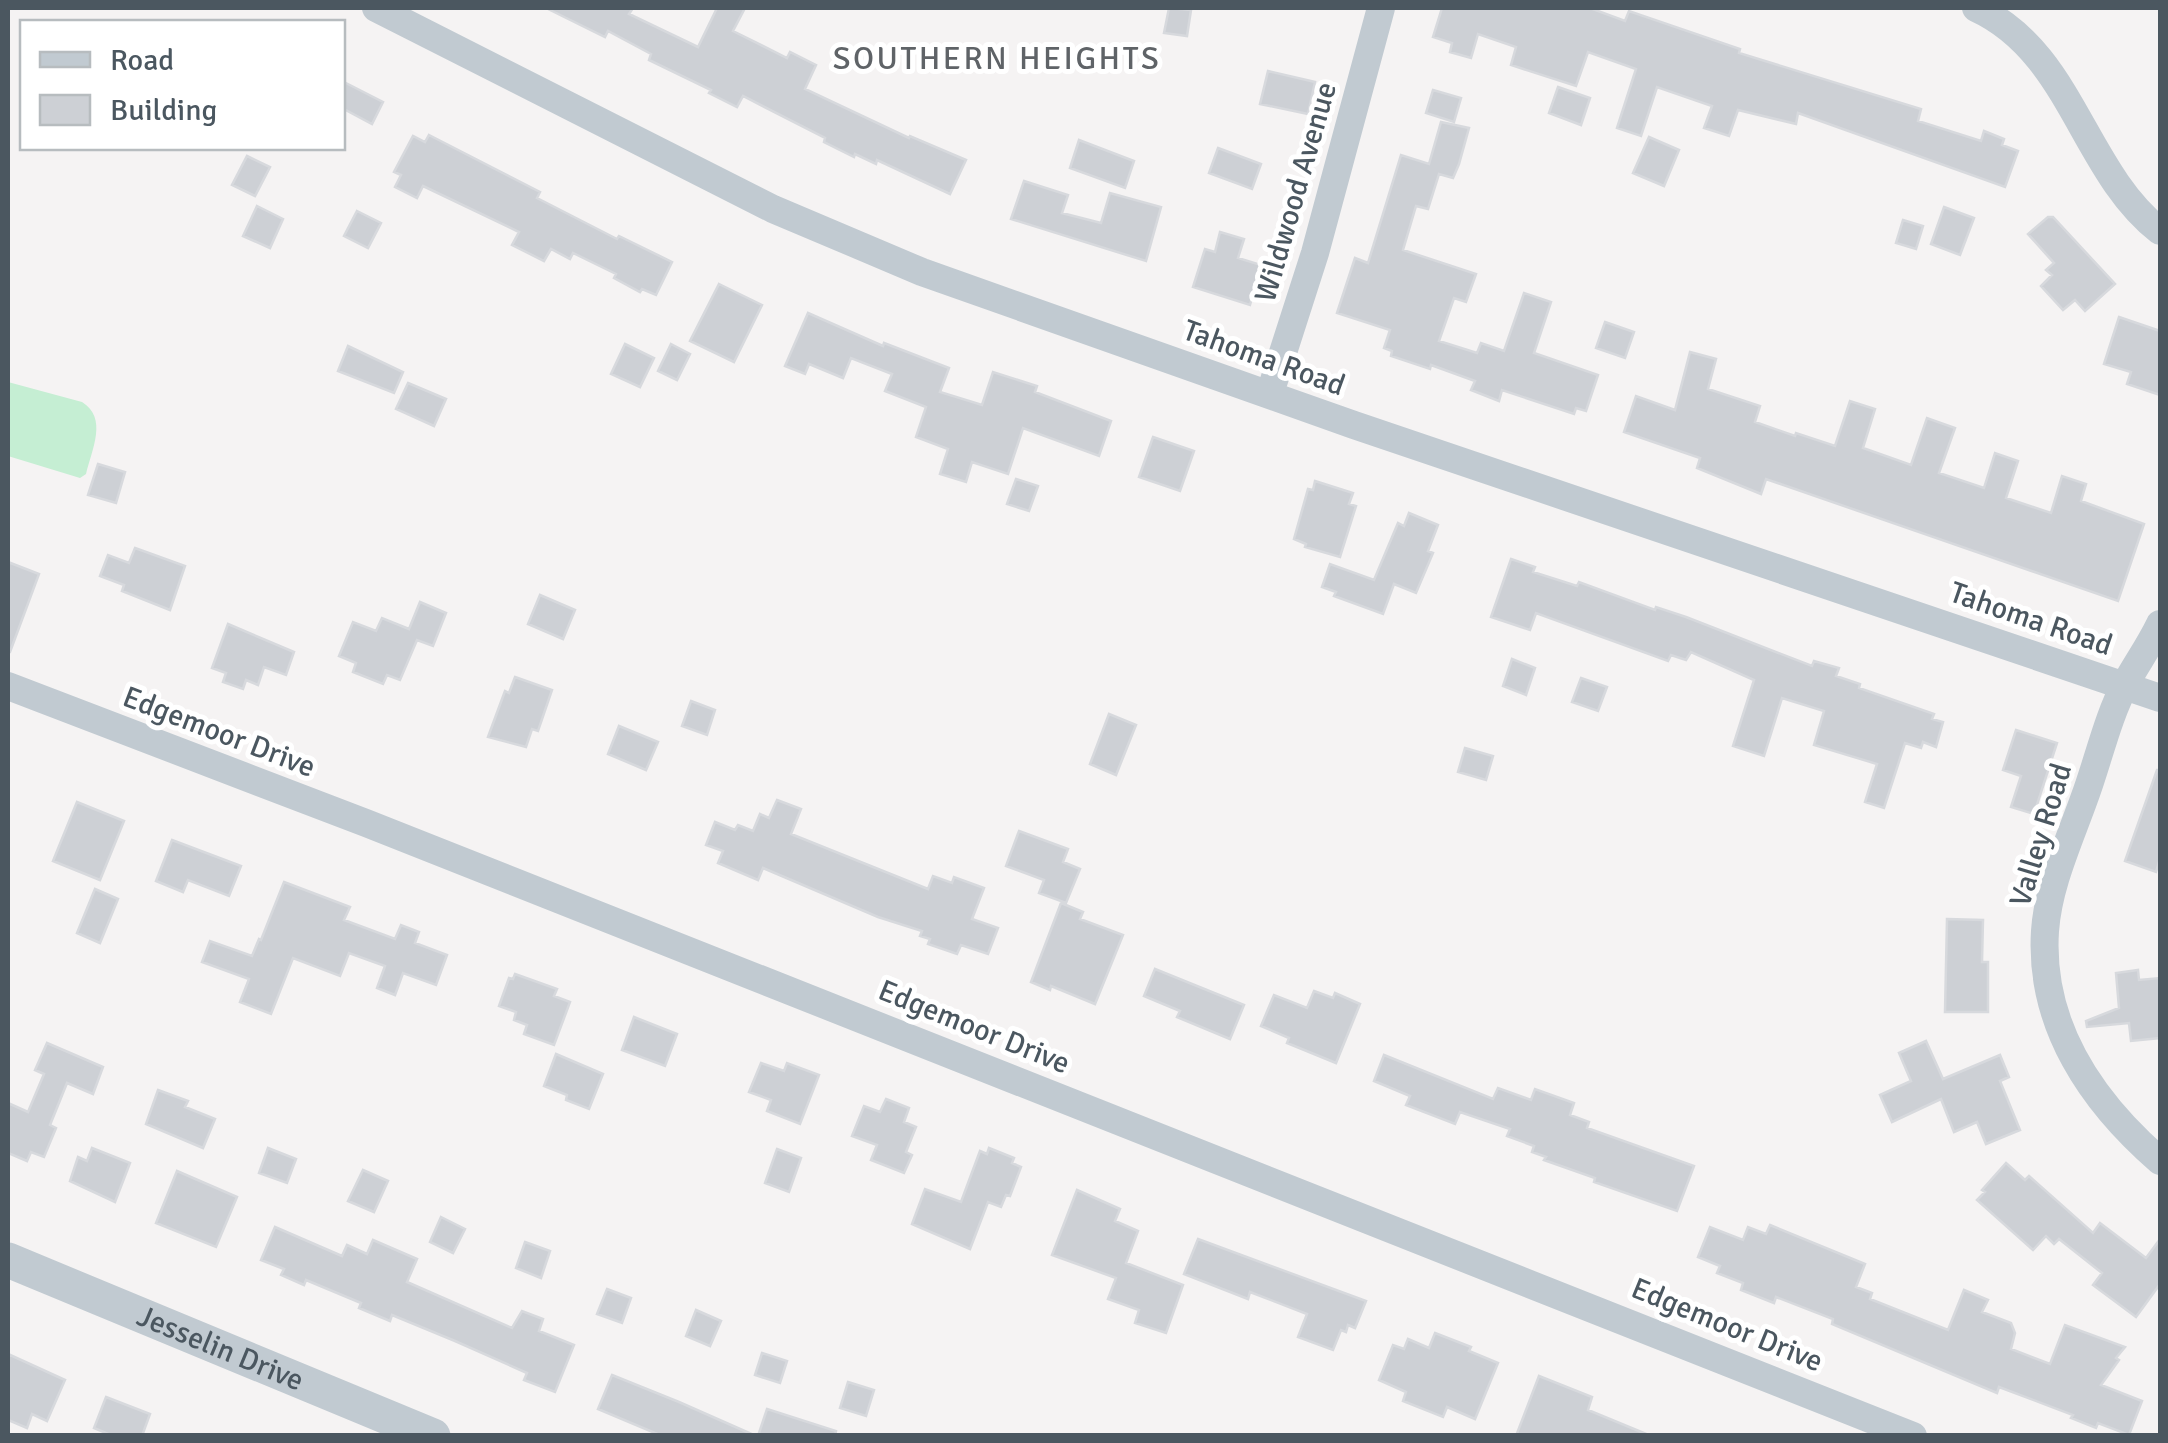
<svg xmlns="http://www.w3.org/2000/svg" width="2168" height="1443" font-family="Signika,sans-serif">
  <rect width="100%" height="100%" fill="#f5f3f3"/>
  <!-- green -->
  <path fill="#c5eed3" d="M8,382L82,402C108,418 92,449 86,474L80,478L8,456Z"/>
  <!-- building -->
  <path fill="#cdd0d5" stroke="#d7d9dd" stroke-width="2.5" d="M546,8H633L629,14L698,47L717,8H745L733,31L787,58L790,52L816,65L805,89L909,138L910,136L966,160L950,194L877,160L876,164L855,154L854,157L824,142L825,138L743,96L737,107L709,93L711,90L649,60L651,54L608,31L605,37Z
    M1169,8L1191,10L1187,36L1164,33Z
    M1442,8H1590L1625,21L1629,11L1740,49L1739,53L1921,109L1918,121L1981,141L1984,131L2004,139L2002,145L2018,151L2005,187L1798,113L1796,124L1738,110L1729,136L1704,128L1712,106L1657,87L1641,136L1617,128L1636,69L1588,52L1576,86L1511,65L1516,47L1478,34L1471,58L1450,52L1452,43L1433,37Z
    M1268,71L1315,82L1308,114L1260,104Z
    M342,81L383,102L372,124L342,108Z
    M1558,87L1590,98L1581,125L1549,113Z
    M1433,90L1461,98L1454,122L1426,113Z
    M1441,122L1469,128L1459,164L1453,178L1439,174L1428,209L1416,206L1403,250L1476,274L1466,302L1454,298L1439,341L1477,353L1481,343L1504,351L1524,293L1551,302L1534,353L1598,375L1586,411L1576,408L1574,414L1502,390L1499,401L1471,390L1475,381L1431,365L1430,369L1391,356L1392,351L1384,348L1390,330L1337,313L1355,258L1368,263L1401,155L1429,164Z
    M429,135L540,192L537,198L617,239L619,236L672,262L656,295L642,289L640,292L614,278L616,274L573,253L570,259L551,249L544,261L512,245L519,232L423,186L417,198L395,187L401,175L394,172L413,136L425,142Z
    M1649,137L1679,150L1664,186L1633,173Z
    M1079,140L1134,161L1125,188L1070,168Z
    M1218,148L1261,164L1252,189L1209,173Z
    M247,156L270,167L255,196L232,185Z
    M1024,181L1068,195L1062,213L1101,223L1110,193L1161,207L1146,261L1011,219Z
    M257,206L283,219L270,248L243,236Z
    M1944,207L1974,218L1960,255L1931,244Z
    M357,211L381,223L368,248L344,236Z
    M2048,217H2053L2115,284L2085,311L2075,300L2063,310L2041,286L2052,275L2046,270L2054,263L2028,234Z
    M1903,220L1923,226L1916,249L1896,243Z
    M1220,232L1244,239L1238,258L1261,265L1250,305L1193,287L1205,249L1215,252Z
    M719,284L762,305L734,362L690,341Z
    M808,313L883,346L884,343L949,368L940,392L982,405L993,372L1037,386L1035,392L1111,421L1099,456L1023,428L1008,474L972,462L966,482L940,474L948,449L916,437L926,407L885,391L892,374L851,358L843,378L809,364L805,374L785,366Z
    M2119,317L2160,331V395L2127,384L2131,372L2104,364Z
    M1605,322L1634,332L1625,358L1596,348Z
    M625,344L654,358L640,387L611,374Z
    M671,344L690,354L677,380L658,371Z
    M348,346L403,372L394,393L338,371Z
    M1690,352L1716,359L1708,389L1760,406L1755,422L1795,436L1796,433L1835,446L1850,401L1875,409L1863,448L1911,465L1927,418L1955,428L1939,473L1984,488L1995,453L2018,461L2006,498L2051,513L2062,476L2086,484L2081,501L2144,524L2118,601L1766,479L1761,494L1697,468L1700,458L1624,432L1636,396L1675,410Z
    M408,383L446,399L434,426L396,409Z
    M1153,437L1194,451L1180,491L1139,477Z
    M98,464L125,472L116,503L88,495Z
    M1016,479L1038,486L1029,511L1007,504Z
    M1315,481L1353,493L1349,504L1356,506L1340,557L1305,547L1306,544L1294,539L1308,489L1313,490Z
    M1409,513L1438,525L1428,551L1433,553L1416,593L1394,584L1383,614L1334,596L1336,592L1322,587L1330,564L1374,580L1398,523L1404,526Z
    M135,548L185,566L170,610L122,591L124,585L100,576L108,555L129,563Z
    M1511,559L1535,567L1533,572L1577,586L1579,582L1655,610L1656,607L1686,617L1812,666L1814,661L1839,668L1836,676L1860,684L1859,688L1934,714L1932,719L1943,722L1936,747L1923,742L1921,748L1905,743L1884,808L1865,802L1877,764L1814,745L1824,711L1782,698L1764,756L1733,746L1754,680L1691,652L1686,660L1671,655L1668,661L1536,613L1530,630L1491,617Z
    M8,562L39,574L10,652H8Z
    M540,595L575,610L563,639L528,624Z
    M420,602L446,613L433,646L417,640L400,680L387,675L383,684L353,672L356,663L339,656L353,622L376,631L382,618L409,629Z
    M228,624L294,652L286,675L264,667L258,685L246,680L243,689L223,682L226,673L212,668Z
    M1512,659L1535,668L1526,695L1503,686Z
    M515,677L552,690L538,731L532,729L526,747L488,737L505,691L509,693Z
    M1581,678L1607,687L1598,711L1572,702Z
    M691,701L715,710L707,735L682,726Z
    M1109,714L1136,725L1116,775L1090,764Z
    M619,726L658,742L646,770L608,754Z
    M2016,730L2057,743L2034,814L2011,807L2021,776L2003,770Z
    M1465,748L1493,756L1486,780L1458,772Z
    M2157,770H2160V858L2156,872L2125,861Z
    M777,800L801,809L791,834L928,889L933,876L952,883L954,877L984,888L972,919L998,928L988,954L961,945L957,954L928,944L930,939L920,936L922,931L878,917L763,868L758,880L718,863L723,851L706,845L715,822L735,830L738,825L753,831L760,814L769,818Z
    M77,802L124,821L100,880L53,861Z
    M1019,831L1068,849L1063,862L1080,869L1066,903L1039,893L1044,880L1006,866Z
    M172,840L241,866L229,896L188,880L183,892L156,881Z
    M284,882L350,907L344,920L395,939L401,925L419,932L415,943L447,955L436,985L403,973L395,995L377,988L385,966L349,953L340,976L293,958L271,1014L240,1002L249,979L202,962L210,941L252,956L259,939L261,940Z
    M95,889L118,899L100,943L77,933Z
    M1061,903L1083,912L1080,919L1123,935L1095,1004L1051,986L1050,990L1031,982Z
    M1947,919L1983,920L1982,962H1988V1012H1945Z
    M1155,969L1244,1005L1230,1039L1177,1017L1180,1011L1144,996Z
    M2138,970L2139,980L2160,978V1038L2131,1041L2129,1023L2087,1027L2086,1021L2119,1008L2116,973Z
    M515,974L557,989L554,996L570,1002L554,1045L524,1034L527,1025L514,1020L516,1012L499,1006L509,978L513,979Z
    M1314,991L1333,998L1335,993L1360,1004L1336,1063L1287,1043L1289,1038L1261,1026L1274,995L1307,1008Z
    M634,1017L677,1034L665,1066L622,1050Z
    M1926,1041L1943,1079L2000,1055L2009,1077L2000,1081L2020,1130L1986,1144L1977,1122L1954,1132L1941,1099L1892,1122L1880,1095L1911,1081L1899,1053Z
    M47,1043L103,1067L93,1094L67,1083L50,1125L56,1128L44,1157L31,1152L27,1161L8,1153V1103L28,1112L44,1074L35,1070Z
    M556,1054L603,1074L589,1109L566,1100L567,1095L544,1086Z
    M1384,1055L1493,1099L1498,1088L1531,1100L1535,1089L1574,1103L1570,1115L1589,1122L1587,1128L1694,1166L1677,1211L1594,1182L1595,1178L1544,1160L1546,1157L1532,1152L1534,1146L1507,1136L1510,1129L1460,1112L1455,1124L1406,1105L1410,1096L1374,1081Z
    M761,1063L784,1071L787,1063L819,1075L800,1124L767,1111L771,1100L749,1092Z
    M158,1090L188,1101L185,1107L215,1119L203,1148L146,1124Z
    M886,1099L909,1108L904,1122L916,1127L906,1152L912,1155L904,1173L871,1160L877,1145L852,1136L864,1106L880,1112Z
    M92,1148L130,1163L115,1202L70,1181L78,1157L87,1161Z
    M268,1148L296,1159L287,1183L259,1173Z
    M989,1148L1014,1158L1012,1163L1021,1167L1010,1196L1006,1195L1001,1207L988,1202L970,1249L912,1224L925,1189L961,1202L980,1151L987,1154Z
    M777,1149L801,1158L789,1192L765,1183Z
    M2006,1163L2025,1180L2029,1176L2093,1233L2100,1223L2146,1258L2160,1239V1284L2136,1317L2093,1285L2102,1273L2059,1239L2054,1244L2046,1236L2033,1250L1977,1200L1985,1192L1982,1190Z
    M363,1170L388,1181L374,1212L348,1201Z
    M177,1171L237,1197L216,1247L156,1223Z
    M1077,1190L1120,1209L1115,1221L1138,1231L1126,1263L1183,1285L1166,1333L1135,1323L1139,1310L1108,1299L1116,1278L1052,1255Z
    M441,1217L465,1229L453,1253L430,1242Z
    M1770,1225L1865,1264L1856,1287L1872,1293L1870,1299L1948,1330L1964,1290L1988,1300L1982,1312L2011,1323L2015,1333L2011,1349L2050,1364L2065,1325L2125,1347L2116,1358L2119,1360L2101,1385L2142,1401L2129,1435L2098,1423L2096,1428L2071,1418L2073,1415L1999,1387L1997,1393L1832,1324L1833,1319L1776,1297L1774,1303L1741,1290L1743,1283L1717,1273L1720,1266L1698,1257L1710,1227L1743,1240L1748,1227L1766,1234Z
    M275,1227L342,1256L347,1245L367,1254L373,1240L417,1259L407,1282L512,1328L522,1311L543,1319L539,1331L574,1345L555,1392L524,1380L527,1373L455,1341L392,1315L390,1321L359,1308L361,1303L306,1280L304,1285L281,1275L284,1269L261,1260Z
    M1198,1239L1366,1301L1355,1328L1348,1325L1346,1332L1341,1330L1333,1350L1298,1337L1307,1314L1250,1292L1248,1299L1184,1274Z
    M525,1242L550,1251L541,1278L516,1268Z
    M607,1289L631,1298L622,1323L597,1314Z
    M696,1310L721,1321L710,1346L686,1336Z
    M1435,1333L1471,1347L1469,1351L1498,1363L1475,1419L1447,1407L1443,1417L1403,1401L1406,1392L1379,1380L1393,1345L1404,1349L1408,1339L1429,1348Z
    M762,1353L787,1361L780,1383L755,1375Z
    M8,1354L65,1380L47,1421L32,1414L27,1428L8,1420Z
    M612,1375L679,1402L756,1436H662L598,1409Z
    M1539,1376L1592,1397L1588,1410L1651,1436H1516Z
    M848,1382L874,1390L866,1416L840,1408Z
    M106,1397L150,1414L142,1436H113L94,1428Z
    M767,1409L836,1431L835,1436H758Z"/>
  <g fill="none" stroke-linecap="round" stroke-linejoin="round">
    <!-- minor -->
    <path stroke="#c1cad1" stroke-width="28" d="M376,8L773,209L922,272L1354,425L2160,698
      M1976,8C2072,52 2082,170 2160,231
      M1270,393L1315,253L1381,8
      M2160,624C2150,645 2137,663 2126,683C2107,718 2098,762 2084,799C2069,841 2048,886 2045,931C2039,1025 2092,1102 2160,1161
      M8,686L366,823L1913,1436"/>
    <!-- tertiary -->
    <path stroke="#c1cad1" stroke-width="35" id="s1" d="M8,1260L433,1436"/>
  </g>
  <g text-anchor="middle" dominant-baseline="central" stroke-width="10" stroke-linejoin="round" paint-order="stroke">
    <!-- street labels -->
    <g font-size="30" fill="#4b5760" stroke="#fff">
      <text transform="translate(1296 192) rotate(-74)">Wildwood Avenue</text>
      <text transform="translate(1264 358) rotate(20)">Tahoma Road</text>
      <text transform="translate(2031 619) rotate(19)">Tahoma Road</text>
      <text transform="translate(219 732) rotate(21)">Edgemoor Drive</text>
      <text transform="translate(2041 835) rotate(-73)">Valley Road</text>
      <text transform="translate(974 1027) rotate(22)">Edgemoor Drive</text>
      <text transform="translate(1727 1325) rotate(22)">Edgemoor Drive</text>
      <text stroke="none"><textPath href="#s1" startOffset="230">Jesselin Drive</textPath></text>
    </g>
    <!-- neighbourhood labels -->
    <g font-size="32" letter-spacing="2.5" fill="#5f6367" stroke="#fff">
      <text x="997" y="58">SOUTHERN HEIGHTS</text>
    </g>
  </g>
  <!-- border -->
  <rect width="2168" height="1443" fill="none" stroke="#4b5760" stroke-width="20"/>
  <!-- legend -->
  <rect x="20" y="20" width="325" height="130" fill="#ffffff" stroke="#b7bcbf" stroke-width="2.5"/>
  <rect x="40" y="52" width="50" height="15" fill="#c1cad1" stroke="#b7bcbf" stroke-width="2.5"/>
  <text x="110" y="70" font-size="30" fill="#4b5760">Road</text>
  <rect x="40" y="95" width="50" height="30" fill="#cdd0d5" stroke="#b7bcbf" stroke-width="2.5"/>
  <text x="110" y="120" font-size="30" fill="#4b5760">Building</text>
</svg>
